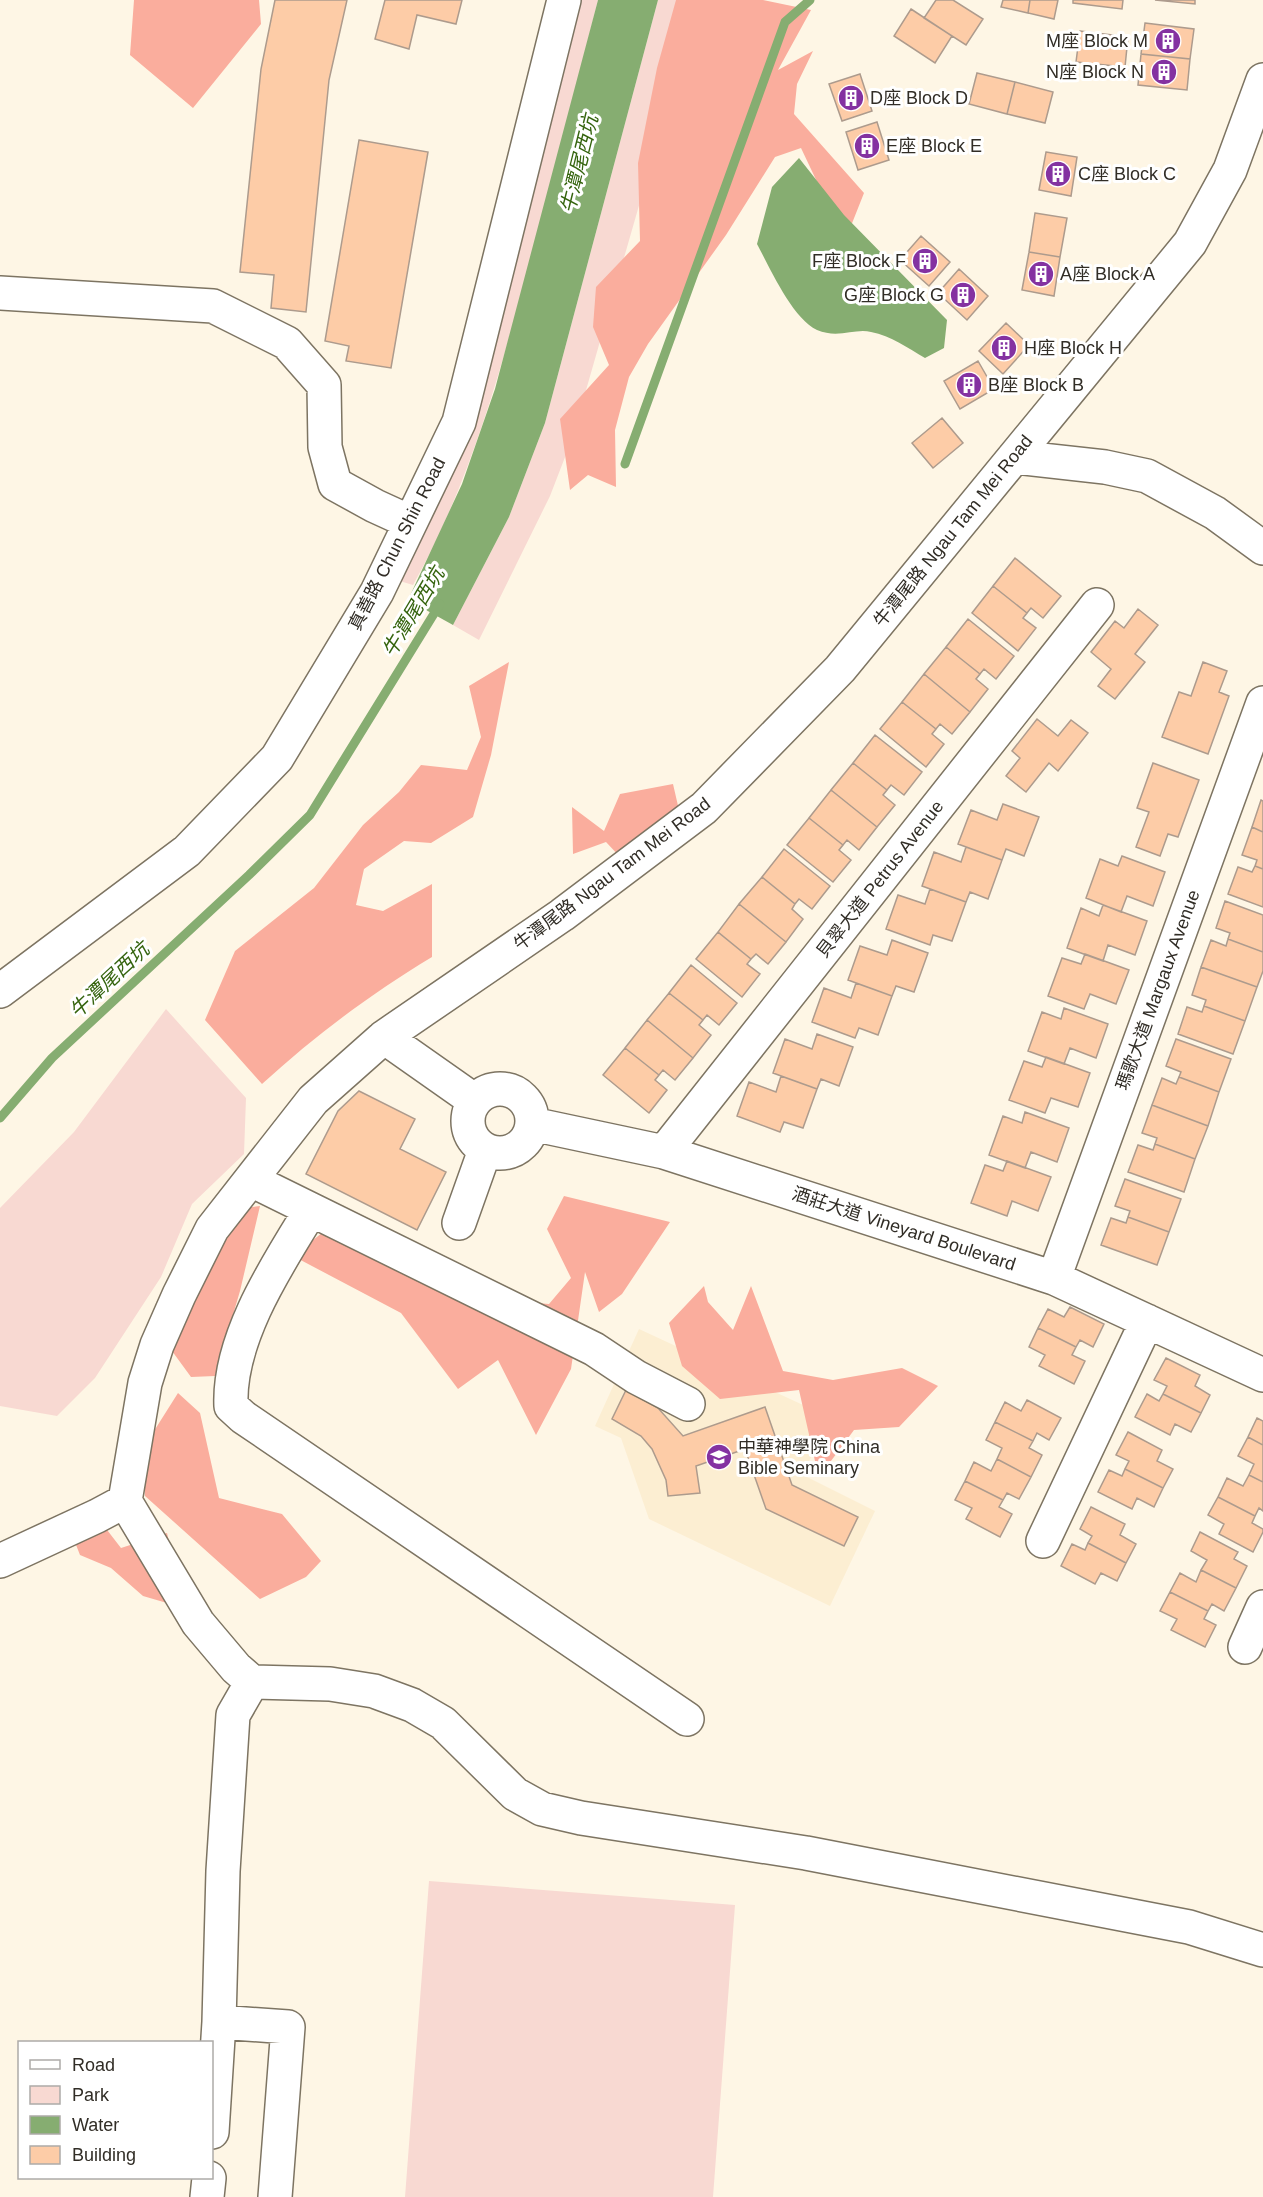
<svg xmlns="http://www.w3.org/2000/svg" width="1263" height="2197" font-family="Arial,'Noto Sans TC',sans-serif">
  <rect width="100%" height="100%" fill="#fef6e5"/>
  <!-- built -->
  <path fill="#fceed2" d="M639,1329L829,1417L803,1475L875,1511L830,1606L649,1519L621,1438L595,1426Z"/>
  <!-- green -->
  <path fill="#f8d9d2" d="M574,0H598C575,91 551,182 527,273C498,380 468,487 413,585L393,579Z
    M658,0H710L642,195L572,439L550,496L479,640L453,625L509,517L545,423Z
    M166,1009L246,1098L244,1154L192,1204L161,1277L95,1378L57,1416L0,1406V1208L74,1132Z
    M429,1881L735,1905L713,2197H405Z"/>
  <!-- forest -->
  <path fill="#faad9d" d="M134,0H259L261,24L193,108L130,55Z
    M676,0H763L811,10L778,70L813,51L797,84L794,114L864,193L845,241L801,148L775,157L726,235L648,344L629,377L615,430L616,487L588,475L570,490L560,419L609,365L593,327L596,287L640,241L638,163L657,68Z
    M509,662L491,755L473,817L431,843L404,841L364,869L356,905L383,911L432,884V957C369,995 316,1035 262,1084L205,1020L235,951L314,888L363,825L399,792L421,765L467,770L481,737L469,686Z
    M673,784L679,810L621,858L606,842L573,854L572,807L604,831L620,794Z
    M564,1196L670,1222L622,1294L599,1312L585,1272L571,1369L536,1435L498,1360L458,1389L401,1313L293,1256L347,1213L451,1296L549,1304L571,1278L547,1229Z
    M260,1206L240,1291L215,1376L191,1377L172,1351L187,1249L238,1209Z
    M704,1286L708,1302L733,1330L751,1286L783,1371L833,1380L902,1368L938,1386L899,1427L854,1430L825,1469L817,1470L799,1390L720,1399L682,1366L669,1323Z
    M178,1393L200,1413L219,1498L282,1514L321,1561L306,1577L260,1599L145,1496L142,1450Z
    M87,1504L121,1548L167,1533L184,1608L143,1596L111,1568L80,1555L64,1514Z"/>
  <!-- water -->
  <path fill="#86ad71" d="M598,0H658L545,423L509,517L453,625L408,600L462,484L495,389Z
    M799,158L844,215L947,320L944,348L925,358C908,348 891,336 871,332C855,328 838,339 817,330C792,318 770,268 757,244L772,187Z"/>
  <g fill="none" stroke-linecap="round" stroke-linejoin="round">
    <!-- stream -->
    <path stroke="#86ad71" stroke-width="9" d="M625,464L785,22L810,0
      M0,1118L52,1058L249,875L310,815L440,604"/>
  </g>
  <!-- building -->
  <path fill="#fdcca7" stroke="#ad9b8d" stroke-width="1.5" d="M275,0H347L329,80L306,312L271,308L274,275L240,272L261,69Z
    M385,0H462L456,24L417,15L409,49L375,39Z
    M936,0H953L983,19L966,45L924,18Z
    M1003,0H1030L1028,13L1001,7Z
    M1030,0H1058L1054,19L1028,13Z
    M1073,0H1123L1122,9L1073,3Z
    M1155,0H1195V4Z
    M911,9L952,36L935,63L894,36Z
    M1145,23L1194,29L1190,59L1141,54Z
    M1080,31L1128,37L1125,67L1076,62Z
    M1141,54L1190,59L1187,90L1138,85Z
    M977,73L1015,82L1007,114L969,104Z
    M860,74L872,111L842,121L829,84Z
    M1015,82L1053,92L1045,123L1007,114Z
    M877,122L889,160L858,170L846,132Z
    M359,140L428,152L391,368L346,361L349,346L325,341Z
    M1046,152L1077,157L1071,196L1039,190Z
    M1035,213L1067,218L1060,257L1029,252Z
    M921,236L950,262L929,286L900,260Z
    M1029,252L1060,257L1054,296L1022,290Z
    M959,269L988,296L967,320L938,293Z
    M1006,323L1029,345L1003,374L979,351Z
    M978,361L994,389L960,409L944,381Z
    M942,418L963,443L933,468L912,443Z
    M1015,558L1061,596L1043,618L1031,608L1027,613L993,586Z
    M993,586L1027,613L1023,618L1036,628L1018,651L972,613Z
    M1138,609L1158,625L1135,654L1145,662L1115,699L1098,686L1111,669L1091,652L1115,621L1124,628Z
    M968,619L1014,656L996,679L984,669L980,674L946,647Z
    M946,647L980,674L976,679L988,689L970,712L924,674Z
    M1203,662L1227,671L1219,692L1229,696L1208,754L1162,737L1179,692L1191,696Z
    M924,674L970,712L952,734L940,724L936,729L902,702Z
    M902,702L936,729L932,734L944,744L926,767L880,729Z
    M1037,719L1058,736L1071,720L1088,733L1058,771L1049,763L1026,792L1006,776L1020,758L1012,751Z
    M875,735L922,772L904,795L891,785L887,790L853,763Z
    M853,763L887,790L883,795L895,805L877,827L831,790Z
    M1153,763L1199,780L1178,837L1168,834L1160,856L1136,847L1149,812L1137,808Z
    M831,790L877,827L859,850L847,840L843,845L809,818Z
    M1261,800L1263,801V832L1252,827Z
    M1003,804L1039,817L1024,856L1006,849L1002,860L958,844L971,810L997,820Z
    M809,818L843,845L839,850L851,860L833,882L787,845Z
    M1252,827L1263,832V869L1255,866L1257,860L1242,855Z
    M966,847L1002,860L988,899L970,892L966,902L922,886L934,852L961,862Z
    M784,849L830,886L812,909L799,899L795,904L762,877Z
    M1122,856L1165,872L1153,906L1127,896L1121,912L1086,898L1100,859L1118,866Z
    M1255,866L1263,869V907L1228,894L1238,867L1252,872Z
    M762,877L795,904L792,909L803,919L786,942L739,904Z
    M930,889L966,902L952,941L933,935L930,945L886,929L898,895L925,904Z
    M1225,901L1263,915V952L1228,939L1230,933L1216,928Z
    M739,904L786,942L768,964L756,954L751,959L718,932Z
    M1103,905L1147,921L1135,955L1108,945L1103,961L1067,948L1081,908L1099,916Z
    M718,932L751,959L747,964L760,974L742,997L696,959Z
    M1228,939L1263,952V971L1257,987L1201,967L1211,940L1226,946Z
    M892,940L928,953L914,992L896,986L892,996L848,980L860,946L887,955Z
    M1085,954L1129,970L1116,1004L1090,994L1084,1009L1048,996L1062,958L1081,964Z
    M691,965L737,1003L719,1025L707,1015L703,1020L669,993Z
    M1201,967L1257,987L1245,1021L1204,1006L1206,1000L1192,995Z
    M856,983L892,996L878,1035L859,1028L855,1038L812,1022L824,988L851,998Z
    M669,993L703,1020L699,1025L711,1035L693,1058L647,1020Z
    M1204,1006L1245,1021L1233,1054L1178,1034L1187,1007L1202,1012Z
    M1064,1008L1108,1024L1096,1058L1070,1048L1064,1064L1028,1051L1042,1012L1061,1019Z
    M647,1020L693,1058L675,1080L663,1070L659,1075L625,1048Z
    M817,1034L853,1047L839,1086L821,1079L817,1089L773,1073L785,1039L812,1049Z
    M1176,1039L1231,1059L1219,1092L1179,1077L1181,1072L1166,1066Z
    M625,1048L659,1075L655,1080L667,1090L649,1113L603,1075Z
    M1046,1057L1090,1073L1078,1107L1051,1098L1045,1113L1009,1100L1024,1061L1042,1067Z
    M781,1076L817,1089L803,1128L784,1122L780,1132L737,1116L749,1082L776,1092Z
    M1179,1077L1219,1092L1208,1126L1152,1105L1162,1078L1176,1084Z
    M359,1091L415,1119L400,1149L446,1172L417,1230L306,1174L338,1111Z
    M1152,1105L1208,1126L1195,1159L1155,1144L1157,1138L1142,1133Z
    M1025,1112L1069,1128L1057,1162L1031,1152L1025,1168L989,1155L1003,1116L1022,1123Z
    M1155,1144L1195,1159L1184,1192L1128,1172L1138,1145L1153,1150Z
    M1007,1161L1051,1177L1038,1211L1012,1201L1007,1216L971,1203L985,1165L1003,1171Z
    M1125,1179L1181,1199L1169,1232L1128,1217L1130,1211L1115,1206Z
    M1128,1217L1169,1232L1157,1265L1101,1245L1111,1218L1126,1223Z
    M1070,1307L1104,1324L1093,1347L1080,1340L1076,1347L1038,1328L1048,1309L1064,1317Z
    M1038,1328L1076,1347L1072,1355L1085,1361L1074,1384L1039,1366L1045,1355L1029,1347Z
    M1166,1358L1200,1375L1195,1386L1210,1395L1201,1413L1163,1394L1167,1386L1154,1380Z
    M626,1390L658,1408L683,1436L765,1407L792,1485L858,1517L844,1546L766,1509L745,1449L696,1466L700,1493L668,1496L666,1480L652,1449L641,1436L612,1419Z
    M1147,1394L1159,1401L1163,1394L1201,1413L1191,1432L1175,1424L1170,1435L1135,1417Z
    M1027,1400L1061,1418L1049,1440L1037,1433L1033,1441L995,1422L1005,1402L1021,1411Z
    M1257,1418L1263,1421V1445L1248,1437Z
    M995,1422L1033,1441L1029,1448L1042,1455L1031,1477L997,1459L1002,1448L986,1440Z
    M1128,1432L1162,1450L1157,1461L1173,1469L1163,1488L1125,1469L1129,1461L1116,1455Z
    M1248,1437L1263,1445V1482L1249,1475L1254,1464L1238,1456Z
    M997,1459L1031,1477L1019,1499L1007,1493L1003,1500L965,1481L974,1462L991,1471Z
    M1125,1469L1163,1488L1154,1507L1137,1498L1132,1509L1098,1492L1109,1470L1122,1476Z
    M1249,1475L1263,1482V1511L1259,1508L1255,1516L1218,1497L1227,1478L1243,1486Z
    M965,1481L1003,1500L999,1507L1012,1514L1000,1537L966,1519L972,1508L955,1500Z
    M1218,1497L1255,1516L1252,1523L1263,1529V1532L1253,1552L1219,1534L1224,1524L1208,1515Z
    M1091,1507L1125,1524L1120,1535L1136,1544L1126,1563L1088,1543L1092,1536L1080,1529Z
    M1200,1532L1238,1552L1234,1559L1247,1566L1236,1588L1201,1570L1207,1560L1191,1551Z
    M1088,1543L1126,1563L1117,1581L1101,1573L1095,1584L1061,1566L1072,1544L1085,1550Z
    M1201,1570L1236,1588L1224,1611L1212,1604L1208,1611L1170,1592L1180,1573L1196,1582Z
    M1170,1592L1208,1611L1204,1619L1216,1625L1205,1647L1171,1630L1177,1619L1160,1611Z"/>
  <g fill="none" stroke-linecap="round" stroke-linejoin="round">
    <!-- minor casing -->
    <g stroke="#7d7462" stroke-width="36">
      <path id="minor" d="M0,293L213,306L287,343L324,385L325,447L335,484L375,506L410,522
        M1014,457L1105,467L1147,476L1215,513L1263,548
        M0,991L187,851L277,758L377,592L459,422L564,0
        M384,1037L475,1101
        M468 1121a32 32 0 1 1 64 0a32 32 0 1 1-64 0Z
        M532,1124L664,1152L1054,1278L1263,1375
        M664,1152L1097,605
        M251,1180L594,1349L636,1377L688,1404
        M311,1210C277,1265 228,1339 231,1406L243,1417L687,1719
        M459,1223L485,1150
        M1054,1278L1263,703
        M125,1501L145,1383L157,1345L179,1295L212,1229L313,1100L384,1037L562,915L704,808L840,669L1190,243L1230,170L1263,80
        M125,1501L198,1623L236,1668L252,1682L330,1684L374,1691L412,1705L443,1723L515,1794L542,1809L581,1818L806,1853L1189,1927L1263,1950
        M1043,1541L1147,1321
        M0,1561L97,1516L125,1501
        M1245,1647L1263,1607
        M219,2022L288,2027L275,2197
        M212,2132L219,2022L223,1871L233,1715L252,1682
        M207,2197L209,2178"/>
    </g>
    <!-- minor -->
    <use href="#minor" stroke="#fff" stroke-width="33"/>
  </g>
  <!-- icons -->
  <defs>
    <g id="building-disc" transform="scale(1.35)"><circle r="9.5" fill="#8432a1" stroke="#fff"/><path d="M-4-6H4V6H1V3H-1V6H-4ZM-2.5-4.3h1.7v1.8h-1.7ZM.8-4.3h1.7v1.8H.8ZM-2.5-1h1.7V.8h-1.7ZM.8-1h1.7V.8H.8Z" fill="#fff"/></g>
    <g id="university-disc" transform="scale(1.35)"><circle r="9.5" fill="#8432a1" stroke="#fff"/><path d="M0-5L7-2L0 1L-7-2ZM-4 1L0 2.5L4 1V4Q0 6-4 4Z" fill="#fff"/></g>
  </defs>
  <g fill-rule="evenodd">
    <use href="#building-disc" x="1168" y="41"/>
    <use href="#building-disc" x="1164" y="72"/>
    <use href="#building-disc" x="851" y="98"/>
    <use href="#building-disc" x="867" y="146"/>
    <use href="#building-disc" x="1058" y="174"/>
    <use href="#building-disc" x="925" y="261"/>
    <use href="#building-disc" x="1041" y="274"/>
    <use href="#building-disc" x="963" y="295"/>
    <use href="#building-disc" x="1004" y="348"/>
    <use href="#building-disc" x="969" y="385"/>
    <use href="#university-disc" x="719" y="1457"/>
  </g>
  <g text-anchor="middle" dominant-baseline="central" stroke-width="6" stroke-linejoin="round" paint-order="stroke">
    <!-- poi labels -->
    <g font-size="18" fill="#312d26" stroke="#fff" text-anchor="start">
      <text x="1148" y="41" text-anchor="end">M座 Block M</text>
      <text x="1144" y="72" text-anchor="end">N座 Block N</text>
      <text x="870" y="98">D座 Block D</text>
      <text x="886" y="146">E座 Block E</text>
      <text x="1078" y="174">C座 Block C</text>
      <text x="906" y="261" text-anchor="end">F座 Block F</text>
      <text x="1060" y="274">A座 Block A</text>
      <text x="944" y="295" text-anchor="end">G座 Block G</text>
      <text x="1024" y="348">H座 Block H</text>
      <text x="988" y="385">B座 Block B</text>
      <text x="738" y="1447">中華神學院 China<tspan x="738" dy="21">Bible Seminary</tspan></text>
    </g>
    <!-- street labels -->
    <g font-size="18" fill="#312d26" stroke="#fff">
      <text transform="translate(953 531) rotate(-51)">牛潭尾路 Ngau Tam Mei Road</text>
      <text transform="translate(397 544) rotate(-63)">真善路 Chun Shin Road</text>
      <text transform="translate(612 874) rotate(-37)">牛潭尾路 Ngau Tam Mei Road</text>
      <text transform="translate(880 879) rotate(-52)">貝翠大道 Petrus Avenue</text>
      <text transform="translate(1158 990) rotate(-70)">瑪歌大道 Margaux Avenue</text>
      <text transform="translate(904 1229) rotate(18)">酒莊大道 Vineyard Boulevard</text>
    </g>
    <!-- water labels -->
    <g font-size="20" font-style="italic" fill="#35640e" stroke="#fff">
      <text transform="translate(579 164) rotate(-76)">牛潭尾西坑</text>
      <text transform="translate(413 612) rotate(-59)">牛潭尾西坑</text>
      <text transform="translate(109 980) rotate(-43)">牛潭尾西坑</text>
    </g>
  </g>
  <!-- legend -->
  <rect x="18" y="2041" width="195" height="138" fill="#ffffff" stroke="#adaba8" stroke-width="1.5"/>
  <rect x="30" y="2060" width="30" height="9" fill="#ffffff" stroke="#adaba8" stroke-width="1.5"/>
  <text x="72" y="2071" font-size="18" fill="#312d26">Road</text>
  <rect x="30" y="2086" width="30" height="18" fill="#f8d9d2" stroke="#adaba8" stroke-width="1.5"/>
  <text x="72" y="2101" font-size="18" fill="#312d26">Park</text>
  <rect x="30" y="2116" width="30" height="18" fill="#86ad71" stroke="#adaba8" stroke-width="1.5"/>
  <text x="72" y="2131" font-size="18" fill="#312d26">Water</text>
  <rect x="30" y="2146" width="30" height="18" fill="#fdcca7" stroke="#adaba8" stroke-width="1.5"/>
  <text x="72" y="2161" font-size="18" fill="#312d26">Building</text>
</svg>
